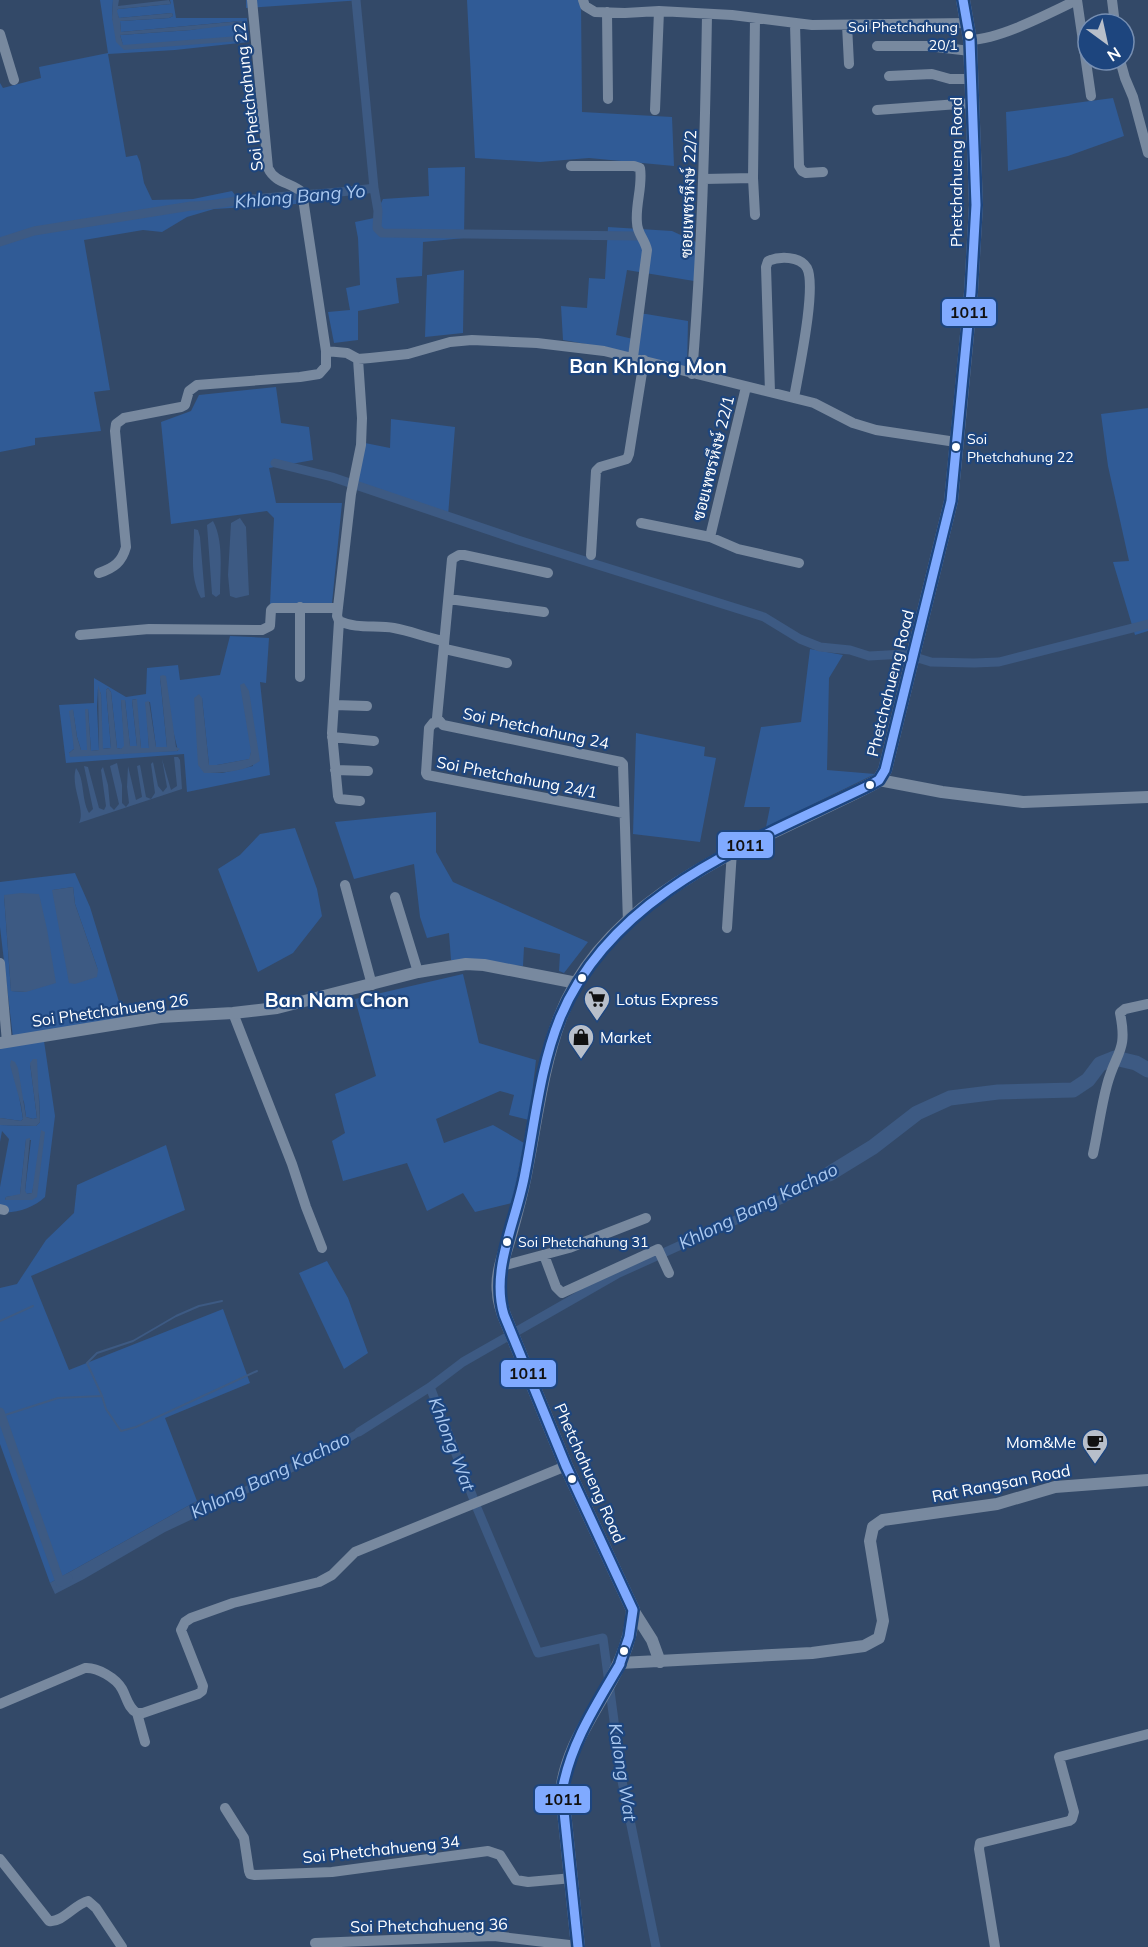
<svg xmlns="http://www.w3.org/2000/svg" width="1148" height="1947" font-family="Mulish,Sarabun,sans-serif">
  <rect width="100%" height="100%" fill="#334968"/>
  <!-- green -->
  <path fill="#305b96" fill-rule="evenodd" d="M100,0H113L112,18L123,45L120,35L191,30L241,21L121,32L120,21L169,18L173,16L172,13L119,18L116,11L118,9L171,4L170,0H173L176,18H247L249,42L175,50L108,54L126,157L137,155L140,162L144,183L152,200L193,199L232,191L238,199L298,194L296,204L214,209L187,217L162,232L143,230L84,240L110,390L94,392L101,431L35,438V445L0,452V83L3,88L41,78L39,67L108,53Z
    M246,0H362L246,8Z
    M467,0H581L582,112L672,117L674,166L589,158L540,162L475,158Z
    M1113,98L1124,136L1068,156L1008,171L1006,112Z
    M465,167L464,238L423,242L422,276L396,278L399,303L358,311V340L334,343L328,312L350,310L346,288L360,285L358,238L355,222L374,218L383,199L429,196L428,168Z
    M608,227L672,231L696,242L694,281L627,270L616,335L633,339L636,314H646L688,321L687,369L603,347L563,340L561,306L587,308L589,278L605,279Z
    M464,270L463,333L425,337L427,275Z
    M276,387L281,423L309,427L313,460L269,468L276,503H342L332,603L270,604L274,518L267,511L171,524L161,422L191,411L199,395Z
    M1148,408V631L1135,635L1113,562L1129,561L1108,466L1101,414Z
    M391,419L455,427L448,516L445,518L356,487L365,443L390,448Z
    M230,636L269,638L266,683L260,682L270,775L187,792L184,754L66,763L59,705L94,703V678L126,697L146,694L147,668L178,665L180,680L220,675ZM160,677L178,751L69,753L74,749L73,710L77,737L81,750H87L88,709L91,751L99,750L97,707L98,688L101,694L102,749L111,748L106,690L108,688L111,692L117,748L121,749L125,747L121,700H125L130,747L137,746L132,700L136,699L141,748H149L146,702H150L156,747H167ZM202,698L209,765H217L250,759L251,752L253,766L222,773H204Z
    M810,649L843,655L829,678L827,770L875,774L766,827L770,807H744L761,727L801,722Z
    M636,733L705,747L704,756L716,758L700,842L633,834Z
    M436,812V852L453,882L588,942L564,973L559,971L560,954L524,947L523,966L451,960L449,933L427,938L420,917L414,864L354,879L335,822Z
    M295,828L317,889L322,916L293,953L258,972L218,869L240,855L260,834Z
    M75,873L90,907L124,1018L13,1038L0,927V882ZM73,887L75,904L98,970L53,890ZM4,895L26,992L11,991Z
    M463,974L479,1043L536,1060L529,1120L509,1115L514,1095L500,1091L436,1119L444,1143L493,1125L524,1143L512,1203L475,1212L463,1193L427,1211L407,1163L343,1181L332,1141L345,1133L335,1094L376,1076L355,999Z
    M44,1041L55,1116L45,1197C33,1208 16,1214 0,1212V1187L9,1139L2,1131L0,1142V1125L36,1126L40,1122L39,1096L30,1063L37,1118L33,1119L26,1117L24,1102L18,1090L23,1119L21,1121L0,1118V1044ZM26,1140H31L25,1191L26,1194L32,1193L35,1179L32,1200H5L6,1197L20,1195Z
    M166,1145L185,1210L31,1276L69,1370L223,1309L250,1383L165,1418L197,1501L50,1583L0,1444V1288L17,1284L46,1240L74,1213L77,1185Z
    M327,1261L348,1298L368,1353L344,1369L299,1273Z"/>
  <!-- water -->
  <path fill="#3d5a83" d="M113,0H119L118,6L169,0L171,4L118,9L117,11L119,18L172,13L173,16L169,18L120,21L121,32L242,21V24L191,30L120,35L123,45L239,36V41L124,50L116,42L112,18Z
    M240,518L246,527L249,595L236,598L230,596L228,575L231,523Z
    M213,521C224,541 220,571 220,594L216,597L212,594L207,525Z
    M194,529L198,530L200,537L205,597L201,598C189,577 194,552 194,529Z
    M163,675L166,676L176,747L180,749L177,751L70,757L69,753L74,749L69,711L73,709L77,737L81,750H87L85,709H88L91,751L99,750L98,685L101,694L103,749L111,748L106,690L108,688L111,692L117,748L121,749L124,746L121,700H125L130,746H137L132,700L137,699L141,748H149L145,702L149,701L156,747H167L160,676Z
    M244,683L249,691L260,761C244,772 223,773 204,773L198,765L194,698L199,694L202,698L209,765H217L249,759L251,752L240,685Z
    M174,757H178L180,760L182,789L79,823C86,809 70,787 76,768C85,779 81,799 89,813L93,809L84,766L88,767L99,808L104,810L106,806L101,770L103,767L108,785L110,806L114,810L119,804L110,766L117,763L122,785V803L126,807L129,803L127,787L128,766L136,800L142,797L137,766L140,765L146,797L151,799L155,793L151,764L153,762L158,786L163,792L167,787L162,759L171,790L177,786Z
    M73,887L75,904L98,970L97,977L75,984L69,983L52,890Z
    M21,893L39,894L47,929L56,983L26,992L11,991L4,895Z
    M33,1059H37L40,1122L36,1126L0,1125V1118L21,1121L23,1119L21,1105L10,1065L11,1060L15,1062L18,1068L26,1117L33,1119L37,1118L30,1063Z
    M41,1130L45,1132L37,1197L32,1200H5L6,1197L20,1194L26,1139L30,1138L25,1191L27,1194L32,1193Z
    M368,1424L370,1429L333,1453L165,1532L84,1579L55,1594L50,1583L197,1501L203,1508Z"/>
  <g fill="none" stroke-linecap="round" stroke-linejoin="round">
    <!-- stream -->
    <path stroke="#3d5a83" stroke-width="2" d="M0,1321L33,1306
      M102,1396L87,1363L97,1353L133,1341L176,1316L199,1306L222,1301
      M2,1416L58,1398L102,1396L106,1409L121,1431L136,1427L257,1371"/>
    <!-- canal -->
    <path stroke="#3d5a83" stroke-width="9" d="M356,0L374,188L378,211L377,228L382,233L639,236
      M0,242L34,231L191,206C212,206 231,201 252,199C292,195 333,194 374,188
      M275,463L332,477L518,540L764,617L800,639L820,647L850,650L869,656L905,654L931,662L974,663L999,662L1148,624
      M430,1387L474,1500
      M0,1412L60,1582L68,1578
      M359,1432L430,1387L463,1362L617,1274L780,1200L829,1174
      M477,1508L538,1653L603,1638L622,1781L656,1947"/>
    <!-- river -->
    <path stroke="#3d5a83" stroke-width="15" d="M829,1174L873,1147L917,1113L950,1098L998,1092L1073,1090L1088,1080L1100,1064L1115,1058L1136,1063L1148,1070"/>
    <!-- minor -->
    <path stroke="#78899f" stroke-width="10" d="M252,0L268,168C275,183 290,182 302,192L326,351L347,353L358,359L370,358L408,354L450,342L472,340L537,343L604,351L814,403L853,423L876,430L956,442
      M583,0L585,6L595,12L625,13L659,11L732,15L812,25L968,23
      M1077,0L1091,96
      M1112,0L1115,24
      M607,12L608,99
      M795,24L799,166L802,171L806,173L823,172
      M847,25L849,64
      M0,34L14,80
      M970,40C1000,39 1048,14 1077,0
      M877,46H928L970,51
      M1120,60L1125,78L1133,97L1148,153
      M889,76L932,74L950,79H972
      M655,110L659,11
      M877,110L972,103
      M571,166H634L640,168C643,186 635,205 637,223C637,233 645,240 647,250L633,357
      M753,178L755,215
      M704,179L753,178L755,18
      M358,359L362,418L361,445L351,494L337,616L339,621C356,629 376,625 394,628C411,631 427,638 444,641
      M692,374C702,254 705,135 707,15
      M770,392L766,267L768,261C780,256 800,256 807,268C817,287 798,374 794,398
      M641,523L710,537L738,549L799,563
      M710,537L746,387
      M591,555L596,471L600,467L627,459L629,454L644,360
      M99,573C114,568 122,562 126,547L115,431L116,424L124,418L181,407L185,405L189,391L197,385L300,377L319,374L326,366V351
      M548,573L464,555H459L452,559L437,718L443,725L621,762L623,764L628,923
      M449,599L544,612
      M300,607V677
      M339,621L332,733L338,796L339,799L360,801
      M80,635L149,629L262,630L270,626L271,610L273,608H338
      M445,649L507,663
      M334,705L367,706
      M439,722L433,723L429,728L426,773L427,775L623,813
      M332,737L374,741
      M335,770L368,771
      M345,885L372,985
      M395,897L418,972
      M727,928L732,851
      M0,963L7,1042
      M233,1013L292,1164L306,1207L322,1248
      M1093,1154C1098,1131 1101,1107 1107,1085C1116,1051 1128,1052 1120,1013L1125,1009L1148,1004
      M0,1209L4,1210
      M544,1255L556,1287L562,1293L658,1249L669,1273
      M502,1266L569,1248L646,1218
      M0,1704L85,1668C97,1667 116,1678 122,1689C127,1698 128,1708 137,1713H143L198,1694L202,1691L203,1686L181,1630L185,1622L191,1618L233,1603L319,1582L332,1575L355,1552L566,1466
      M137,1713L145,1742
      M225,1808L244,1838L249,1871L250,1874L255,1875L332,1872L488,1851L500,1855L516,1880L528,1882L573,1878
      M0,1859L49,1921C62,1923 75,1904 88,1901L96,1908L122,1947
      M315,1943L494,1936L578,1946
      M995,1947L979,1849L980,1843L1069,1821L1072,1819L1074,1812L1059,1757L1148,1734"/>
    <!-- tertiary -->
    <path stroke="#78899f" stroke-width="12" d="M879,780L942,792L1023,802L1148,797
      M0,1043L160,1017L233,1013L277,1008L418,972L466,964L484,965L577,983
      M633,1610L652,1640L660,1662
      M620,1663L812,1653L864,1646L879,1638L883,1621L870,1541L873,1527L883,1520L997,1504L1055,1487L1148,1480"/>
    <!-- secondary -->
    <path stroke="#74849b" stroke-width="14" d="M578,1947L562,1792C569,1724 630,1679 633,1610L566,1466L504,1315C502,1308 499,1301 499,1293C496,1275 505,1253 510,1235C516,1213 522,1192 526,1169C536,1119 542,1066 560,1018C608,890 761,841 872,784L879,780L885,770L951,501L960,409L971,292L976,205L970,40L963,0"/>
    <!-- bus-1 casing -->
    <g stroke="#1d457e" stroke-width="14">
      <path id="bus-1" d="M620,1663L629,1637L633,1610L566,1466L504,1315C490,1269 517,1220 525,1173C535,1122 540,1067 560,1018C613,890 756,841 872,784L879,780L885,770L951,501L971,292L976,205L970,40L963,0
        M578,1947L562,1792C570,1744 596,1705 620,1664"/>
    </g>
    <!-- bus-1 -->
    <use href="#bus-1" stroke="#80aaff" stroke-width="9"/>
  </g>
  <!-- icons -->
  <defs>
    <g id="supermarket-pin" transform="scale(1.35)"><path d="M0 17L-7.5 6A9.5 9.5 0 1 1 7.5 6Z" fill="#b8bfca" stroke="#1d457e"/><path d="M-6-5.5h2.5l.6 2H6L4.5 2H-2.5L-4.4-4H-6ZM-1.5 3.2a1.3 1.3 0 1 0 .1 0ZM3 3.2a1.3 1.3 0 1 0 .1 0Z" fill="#111"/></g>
    <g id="shop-pin" transform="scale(1.35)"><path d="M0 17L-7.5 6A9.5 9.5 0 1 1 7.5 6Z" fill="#b8bfca" stroke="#1d457e"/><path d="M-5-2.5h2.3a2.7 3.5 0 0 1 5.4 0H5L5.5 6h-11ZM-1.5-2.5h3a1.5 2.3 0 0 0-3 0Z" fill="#111"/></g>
    <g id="cafe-pin" transform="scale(1.35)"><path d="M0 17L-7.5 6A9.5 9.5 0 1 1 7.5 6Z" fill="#b8bfca" stroke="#1d457e"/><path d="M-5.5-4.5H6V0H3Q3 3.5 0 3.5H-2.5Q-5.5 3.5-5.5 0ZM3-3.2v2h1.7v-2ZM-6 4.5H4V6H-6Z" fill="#111"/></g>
  </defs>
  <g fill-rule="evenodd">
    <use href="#supermarket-pin" x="597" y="999"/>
    <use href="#shop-pin" x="581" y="1037"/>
    <use href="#cafe-pin" x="1095" y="1442"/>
  </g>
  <!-- markers -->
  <g fill="#fff" stroke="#1d457e" stroke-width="2">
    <circle cx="969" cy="35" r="5"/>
    <circle cx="956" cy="447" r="5"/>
    <circle cx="870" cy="785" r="5"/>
    <circle cx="582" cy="978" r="5"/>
    <circle cx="507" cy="1242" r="5"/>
    <circle cx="572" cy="1479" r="5"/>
    <circle cx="624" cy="1651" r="5"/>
  </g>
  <g text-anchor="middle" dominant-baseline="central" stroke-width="4.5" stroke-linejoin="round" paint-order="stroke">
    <!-- bus labels -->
    <g font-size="14" fill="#fff" stroke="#1d457e" text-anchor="start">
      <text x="958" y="27" text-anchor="end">Soi Phetchahung<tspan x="958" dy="18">20/1</tspan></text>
      <text x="967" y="439">Soi<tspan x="967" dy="18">Phetchahung 22</tspan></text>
      <text x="518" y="1242">Soi Phetchahung 31</text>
    </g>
    <!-- street labels -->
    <g font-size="16" fill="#fff" stroke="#1d457e">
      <text transform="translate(248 97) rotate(-97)">Soi Phetchahung 22</text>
      <text transform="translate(956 172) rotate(-90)">Phetchahueng Road</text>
      <text transform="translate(688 194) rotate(-88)">ซอยเพชรหึงษ์ 22/2</text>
      <text transform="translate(713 458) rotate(-76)">ซอยเพชรหึงษ์ 22/1</text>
      <text transform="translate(890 683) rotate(-76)">Phetchahueng Road</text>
      <text transform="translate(536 728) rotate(12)">Soi Phetchahung 24</text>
      <text transform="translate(517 777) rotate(11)">Soi Phetchahung 24/1</text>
      <text transform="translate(110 1010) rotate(-8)">Soi Phetchahueng 26</text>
      <text transform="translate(590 1473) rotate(66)">Phetchahueng Road</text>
      <text transform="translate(1001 1483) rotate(-11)">Rat Rangsan Road</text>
      <text transform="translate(381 1849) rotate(-6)">Soi Phetchahueng 34</text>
      <text transform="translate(429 1925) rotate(-1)">Soi Phetchahueng 36</text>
    </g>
    <!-- poi labels -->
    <g font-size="16" fill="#fff" stroke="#1d457e" text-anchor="start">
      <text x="616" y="999">Lotus Express</text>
      <text x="600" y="1037">Market</text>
      <text x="1076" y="1442" text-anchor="end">Mom&amp;Me</text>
    </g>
    <!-- water labels -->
    <g font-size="18" font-style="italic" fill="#abc9f0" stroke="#1d457e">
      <text transform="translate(300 196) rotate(-5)">Khlong Bang Yo</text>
      <text transform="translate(758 1206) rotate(-26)">Khlong Bang Kachao</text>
      <text transform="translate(452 1444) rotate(69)">Khlong Wat</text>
      <text transform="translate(270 1475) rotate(-26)">Khlong Bang Kachao</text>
      <text transform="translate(623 1772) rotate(81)">Kalong Wat</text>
    </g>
    <!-- quarter labels -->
    <g font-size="20" font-weight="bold" fill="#fff" stroke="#1d457e">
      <text x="648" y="365">Ban Khlong Mon</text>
      <text x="337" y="999">Ban Nam Chon</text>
    </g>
  </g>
  <g stroke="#1d457e" stroke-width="2">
    <rect x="941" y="298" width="56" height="29" rx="6" fill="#80aaff"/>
    <rect x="717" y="831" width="57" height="28" rx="6" fill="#80aaff"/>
    <rect x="500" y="1359" width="57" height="29" rx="6" fill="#80aaff"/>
    <rect x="534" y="1785" width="57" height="29" rx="6" fill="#80aaff"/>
  </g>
  <g font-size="16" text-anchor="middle" font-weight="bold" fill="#111">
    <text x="969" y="318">1011</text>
    <text x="745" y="851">1011</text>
    <text x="528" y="1379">1011</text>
    <text x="563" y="1805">1011</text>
  </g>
  <!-- north arrow -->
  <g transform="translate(1106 42) rotate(147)"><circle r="28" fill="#1d457e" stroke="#778fb2" stroke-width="1.5"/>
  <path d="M0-4.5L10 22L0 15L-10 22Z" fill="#b8bfca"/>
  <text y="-9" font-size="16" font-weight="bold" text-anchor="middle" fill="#ffffff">N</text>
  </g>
</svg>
